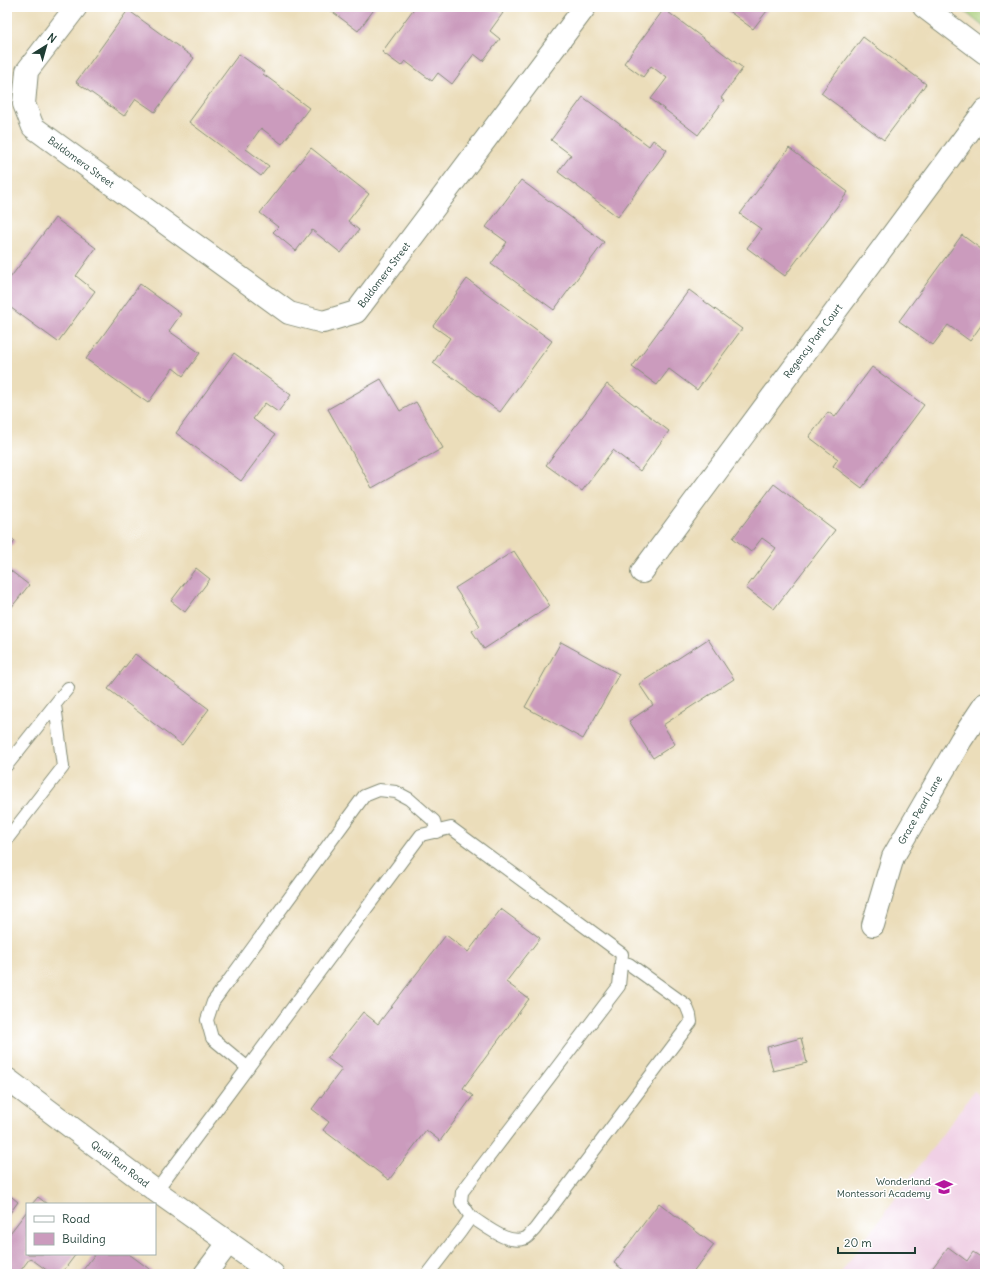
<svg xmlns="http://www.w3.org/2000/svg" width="992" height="1281" font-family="Delius,sans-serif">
  <rect width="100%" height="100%" fill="#fff"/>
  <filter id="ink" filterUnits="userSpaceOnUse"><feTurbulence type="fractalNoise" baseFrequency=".025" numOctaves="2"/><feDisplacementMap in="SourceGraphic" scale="8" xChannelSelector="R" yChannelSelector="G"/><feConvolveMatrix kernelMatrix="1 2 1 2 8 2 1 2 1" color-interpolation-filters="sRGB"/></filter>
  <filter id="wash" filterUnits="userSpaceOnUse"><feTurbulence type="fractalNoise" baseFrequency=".012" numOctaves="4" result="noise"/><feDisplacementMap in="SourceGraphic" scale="16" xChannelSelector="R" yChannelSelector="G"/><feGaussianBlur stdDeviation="0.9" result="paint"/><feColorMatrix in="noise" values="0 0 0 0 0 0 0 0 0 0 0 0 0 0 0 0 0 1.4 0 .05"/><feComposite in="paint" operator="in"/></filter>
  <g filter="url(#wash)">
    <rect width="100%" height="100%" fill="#ebddba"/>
    <!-- built -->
    <path fill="#f0d0e5" d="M974,1091L985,1100V1274H840Z"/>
    <!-- green -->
    <path fill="#a6cb75" stroke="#628454" d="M959,7H985V28Z"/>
    <g id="blocks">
      <!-- building -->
      <path fill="#cb9bbd" d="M326,7H376L358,31Z
        M415,7H494L503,13L490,31L500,39L483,61L474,54L452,84L438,73L432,81L405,61L401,66L382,52Z
        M723,7H770L753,29Z
        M664,9L743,68L721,98L724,100L698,135L651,99L667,78L651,66L643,77L624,63Z
        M128,10L194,58L155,112L136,99L124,116L76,82Z
        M863,37L926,84L884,140L821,93Z
        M239,54L264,72L263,74L309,108L282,144L261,128L246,149L269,166L261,176L189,122Z
        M583,97L649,146L653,140L667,150L618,217L558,172L571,155L551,140Z
        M311,148L369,194L348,221L359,230L341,253L312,230L296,251L273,232L278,227L260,213Z
        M789,148L848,192L785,276L747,248L761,229L740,214Z
        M521,180L604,242L554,310L491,264L507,242L486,227Z
        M55,218L96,248L76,276L95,291L58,342L7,305V282Z
        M962,235L985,252V320L970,341L948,325L933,345L899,321Z
        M467,279L552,341L500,412L433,363L450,338L433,326Z
        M140,284L181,314L169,331L200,353L183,376L173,368L148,403L86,359Z
        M689,290L742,329L697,390L669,369L657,385L632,367Z
        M234,353L291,395L278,412L265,403L253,419L275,435L241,481L176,433Z
        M872,367L924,405L862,488L833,466L838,459L809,437L828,412L835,417Z
        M381,379L400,411L416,402L443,448L372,488L328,409Z
        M607,384L669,431L640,471L613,450L582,491L546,465Z
        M774,484L835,530L774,609L746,588L776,548L762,538L751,552L733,538Z
        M7,535L15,541L7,551Z
        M514,551L550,606L484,649L472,631L480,626L455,588Z
        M7,568L29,585L7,613Z
        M196,568L210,579L185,612L171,601Z
        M708,639L734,679L663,725L675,744L653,758L629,721L653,705L639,684Z
        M561,642L619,674L583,739L525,707Z
        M135,654L209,709L182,745L108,689Z
        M501,909L540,938L506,982L529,999L463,1088L473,1096L440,1141L426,1130L389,1180L323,1130L329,1122L312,1109L342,1069L327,1058L363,1012L378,1024L446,935L468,952Z
        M801,1038L807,1063L773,1071L767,1047Z
        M7,1193L18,1202L7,1217Z
        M38,1197L47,1204H32Z
        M659,1203L714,1245L692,1274H629L614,1263Z
        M27,1211V1254H76L61,1274H52L30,1258L18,1274H10L7,1272V1237Z
        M948,1247L967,1261L973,1252L985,1260V1274H928Z
        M95,1254H129L156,1274H80Z"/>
    </g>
  </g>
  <g filter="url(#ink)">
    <use href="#blocks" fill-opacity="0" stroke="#858d77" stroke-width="1"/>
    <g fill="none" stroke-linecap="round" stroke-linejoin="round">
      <!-- service casing -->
      <g stroke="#858d77" stroke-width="14">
        <path id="service" d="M7,765L68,688
          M7,839L63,767L55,705
          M248,1068L212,1038L207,1020L213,1002L364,796L379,790L396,792L409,799L434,821L436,832
          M156,1191L421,835L451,828L622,954L619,986L462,1192L461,1202L471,1217L461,1231L428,1274
          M471,1217C486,1226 508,1246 526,1238C529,1236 532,1232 535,1229L691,1022L690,1015L686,1005L629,964L621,962"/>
      </g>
      <!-- minor casing -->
      <g stroke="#858d77" stroke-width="24">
        <path id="minor" d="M76,7L27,71L24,104L33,127L289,313L323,322L356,312L585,7
          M924,7L985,53
          M642,572L985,110
          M873,925L893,857L961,740L985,704
          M205,1274L229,1242"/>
      </g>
      <!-- tertiary casing -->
      <g stroke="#858d77" stroke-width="24">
        <path id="tertiary" d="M7,1079L156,1191L273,1274"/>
      </g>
      <!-- service -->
      <use href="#service" stroke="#fff" stroke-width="12"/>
      <!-- minor -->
      <use href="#minor" stroke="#fff" stroke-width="22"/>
      <!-- tertiary -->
      <use href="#tertiary" stroke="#fff" stroke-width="22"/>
    </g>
  </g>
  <!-- icons -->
  <defs>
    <g id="school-bare" transform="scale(1.38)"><path d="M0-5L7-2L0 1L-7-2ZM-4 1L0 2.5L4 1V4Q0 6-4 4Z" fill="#b5179e" stroke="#fff" stroke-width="2.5" paint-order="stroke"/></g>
  </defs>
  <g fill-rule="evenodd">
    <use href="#school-bare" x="944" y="1187"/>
  </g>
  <g text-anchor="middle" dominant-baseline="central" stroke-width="3" stroke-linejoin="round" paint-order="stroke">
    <!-- street labels -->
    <g font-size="10" fill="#1f3d34" stroke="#fff">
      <text transform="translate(81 162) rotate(36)">Baldomera Street</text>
      <text transform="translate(384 275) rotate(-53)">Baldomera Street</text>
      <text transform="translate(813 341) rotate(-53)">Regency Park Court</text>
      <text transform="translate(920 810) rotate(-60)">Grace Pearl Lane</text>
      <text transform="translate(120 1164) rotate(37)">Quail Run Road</text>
    </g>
    <!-- poi labels -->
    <g font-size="10" fill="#1f3d34" stroke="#fff" text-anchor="end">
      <text x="931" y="1181">Wonderland<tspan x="931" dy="12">Montessori Academy</tspan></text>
    </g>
  </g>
  <!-- margin -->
  <rect width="992" height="1281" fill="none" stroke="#fff" stroke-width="24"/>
  <!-- legend -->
  <rect x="26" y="1203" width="130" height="52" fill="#ffffff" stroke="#a5b1ae"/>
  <rect x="34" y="1216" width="20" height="6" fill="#ffffff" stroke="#a5b1ae"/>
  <text x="62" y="1223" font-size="12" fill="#1f3d34">Road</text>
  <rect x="34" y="1233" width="20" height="12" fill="#cb9bbd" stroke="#a5b1ae"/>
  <text x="62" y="1243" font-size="12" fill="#1f3d34">Building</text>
  <!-- north arrow -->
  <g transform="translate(46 46) rotate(37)" stroke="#ffffff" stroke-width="3" paint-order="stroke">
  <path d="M0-3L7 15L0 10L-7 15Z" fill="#1f3d34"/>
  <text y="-6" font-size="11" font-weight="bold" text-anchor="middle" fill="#1f3d34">N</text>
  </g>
  <!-- scale -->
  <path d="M838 1247v6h77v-6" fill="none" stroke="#1f3d34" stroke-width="2"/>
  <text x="844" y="1247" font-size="12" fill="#1f3d34" stroke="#ffffff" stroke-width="3" paint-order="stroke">20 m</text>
</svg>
